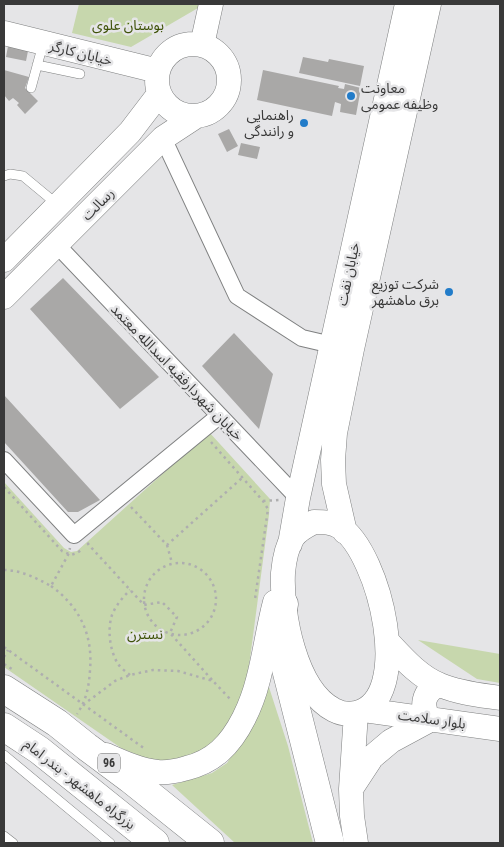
<svg xmlns="http://www.w3.org/2000/svg" width="504" height="847" font-family="'Roboto Condensed','Noto Sans Arabic',sans-serif">
  <rect width="100%" height="100%" fill="#e5e5e7"/>
  <!-- green -->
  <path fill="#c7d7ad" d="M79,4H199L198,8L131,47L72,33Z
    M209,432L270,499L269,515L247,681L237,707L226,730L210,747L188,760L154,762L121,748L4,667V482L64,548L71,552L77,551Z
    M418,640L500,654V683L477,679Z
    M266,678L288,746L313,843H235L172,785L212,773L227,763L257,716Z"/>
  <!-- building -->
  <path fill="#a9a8a7" d="M8,46L28,51L26,61L6,57Z
    M303,57L328,62L329,59L364,66L360,86L299,73Z
    M4,70L29,77L25,88L38,101L25,114L17,105L19,103L13,98L9,101L4,95Z
    M263,70L339,86L338,88L344,89L345,84L361,88L356,115L340,112L341,104L335,102L332,116L257,100Z
    M229,129L238,146L227,152L218,134Z
    M241,143L260,147L257,159L238,155Z
    M63,278L159,377L120,409L30,309Z
    M234,333L273,374L259,429L202,366Z
    M4,395L100,500L78,512H68L4,442Z"/>
  <g fill="none" stroke-linecap="round" stroke-linejoin="round">
    <!-- lane casing -->
    <g stroke="#7f8081" stroke-width="10">
      <path id="lane" d="M37,65L80,74
        M31,88L43,44
        M4,176L10,174L23,176L58,205
        M4,755L110,843
        M4,836L13,843"/>
    </g>
    <!-- street casing -->
    <g stroke="#7f8081" stroke-width="18">
      <path id="street" d="M163,138L237,296L302,338L332,345
        M57,245L298,498
        M4,460L74,535L219,416"/>
    </g>
    <!-- secondary casing -->
    <g stroke="#7f8081" stroke-width="25">
      <path id="secondary" d="M4,33L158,71
        M157 80a36 36 0 1 1 72 0a36 36 0 1 1-72 0Z
        M202,45L211,4
        M4,260L130,132L159,94
        M4,297L163,138L195,117
        M314,522C324,522 332,522 340,527C380,553 415,700 356,713C348,715 340,713 334,710C295,690 281,613 283,573C284,561 286,548 293,537C299,529 306,526 314,522Z
        M345,532L334,484L333,460L335,433L352,349L429,4
        M290,544L298,498L407,4
        M387,641C402,657 419,677 440,685C459,693 480,695 500,698
        M364,710L500,729
        M356,713L351,789L352,816L356,843
        M106,755C122,762 139,770 157,772C167,773 177,771 187,768C199,765 211,759 220,751C239,734 252,704 258,680C265,654 268,628 275,602
        M351,789L372,757L391,741L430,720C420,707 423,691 439,685"/>
    </g>
    <!-- highway casing -->
    <g stroke="#7f8081" stroke-width="29">
      <path id="highway" d="M284,604L280,625L286,669L330,843
        M4,689L57,723L87,747L130,779L210,843
        M4,727L39,750L155,843"/>
    </g>
    <!-- path -->
    <path stroke="#aeaeaf" stroke-width="2.5" stroke-dasharray="2.5 4" stroke-linecap="butt" d="M211,442L263,501L268,509L255,599
      M4,487L62,551L71,555L77,553L81,550
      M263,501L279,500
      M131,507L167,545L242,478
      M89,543L88,544L144,605L162,602L177,617L170,633L213,681
      M167,545L172,563
      M144 599a36 36 0 1 1 72 0a36 36 0 1 1-72 0Z
      M4,570C21,570 36,578 51,586L68,555L70,548
      M51,586C80,607 93,635 90,670C89,687 86,701 77,714
      M4,647L145,749
      M4,657L8,650
      M4,664L12,669
      M130,675C126,672 121,668 118,664C110,651 107,630 112,615C116,605 123,597 130,590
      M83,705L115,681L130,675L153,670L178,671L213,681L232,701"/>
    <!-- lane -->
    <use href="#lane" stroke="#fff" stroke-width="9"/>
    <!-- street -->
    <use href="#street" stroke="#fff" stroke-width="16"/>
    <!-- secondary -->
    <use href="#secondary" stroke="#fff" stroke-width="24"/>
    <!-- highway -->
    <use href="#highway" stroke="#fff" stroke-width="28"/>
  </g>
  <!-- markers -->
  <g fill="#227cc9" stroke="#e5e5e7" stroke-width="2">
    <circle cx="351" cy="96" r="5"/>
    <circle cx="304" cy="123" r="5"/>
    <circle cx="449" cy="292" r="5"/>
  </g>
  <g text-anchor="middle" dominant-baseline="central" stroke-width="5" stroke-linejoin="round" paint-order="stroke">
    <!-- shield labels -->
    <rect fill="#e5e5e7" stroke="#6d6d6d" stroke-width="1" x="98" y="753.5" width="22" height="19" rx="4"/>
    <g font-size="12" font-weight="bold" fill="#393939">
      <text x="109" y="763">96</text>
    </g>
    <!-- park labels -->
    <g font-size="14" fill="#3d5107" stroke="#e5e5e7">
      <text x="128" y="25">بوستان علوی</text>
      <text x="145" y="634">نسترن</text>
    </g>
    <!-- street labels -->
    <g font-size="14" fill="#393939" stroke="#e5e5e7">
      <text transform="translate(81 53) rotate(14)">خیابان کارگر</text>
      <text transform="translate(98 204) rotate(-45)">رسالت</text>
      <text transform="translate(348 274) rotate(-78)">خیابان نفت</text>
      <text transform="translate(177 372) rotate(46)">خیابان شهردارفقیه اسدالله معتمد</text>
      <text transform="translate(432 719) rotate(8)">بلوار سلامت</text>
      <text transform="translate(80 784) rotate(38)">بزرگراه ماهشهر - بندر امام</text>
    </g>
    <!-- poi labels -->
    <g font-size="14" fill="#393939" stroke="#e5e5e7" text-anchor="end">
      <text x="361" y="88" text-anchor="start">معاونت<tspan x="361" dy="16">وظیفه عمومی</tspan></text>
      <text x="294" y="115">راهنمایی<tspan x="294" dy="16">و رانندگی</tspan></text>
      <text x="439" y="284">شرکت توزیع<tspan x="439" dy="16">برق ماهشهر</tspan></text>
    </g>
  </g>
  <!-- border -->
  <rect width="504" height="847" fill="none" stroke="#393939" stroke-width="10"/>
</svg>
